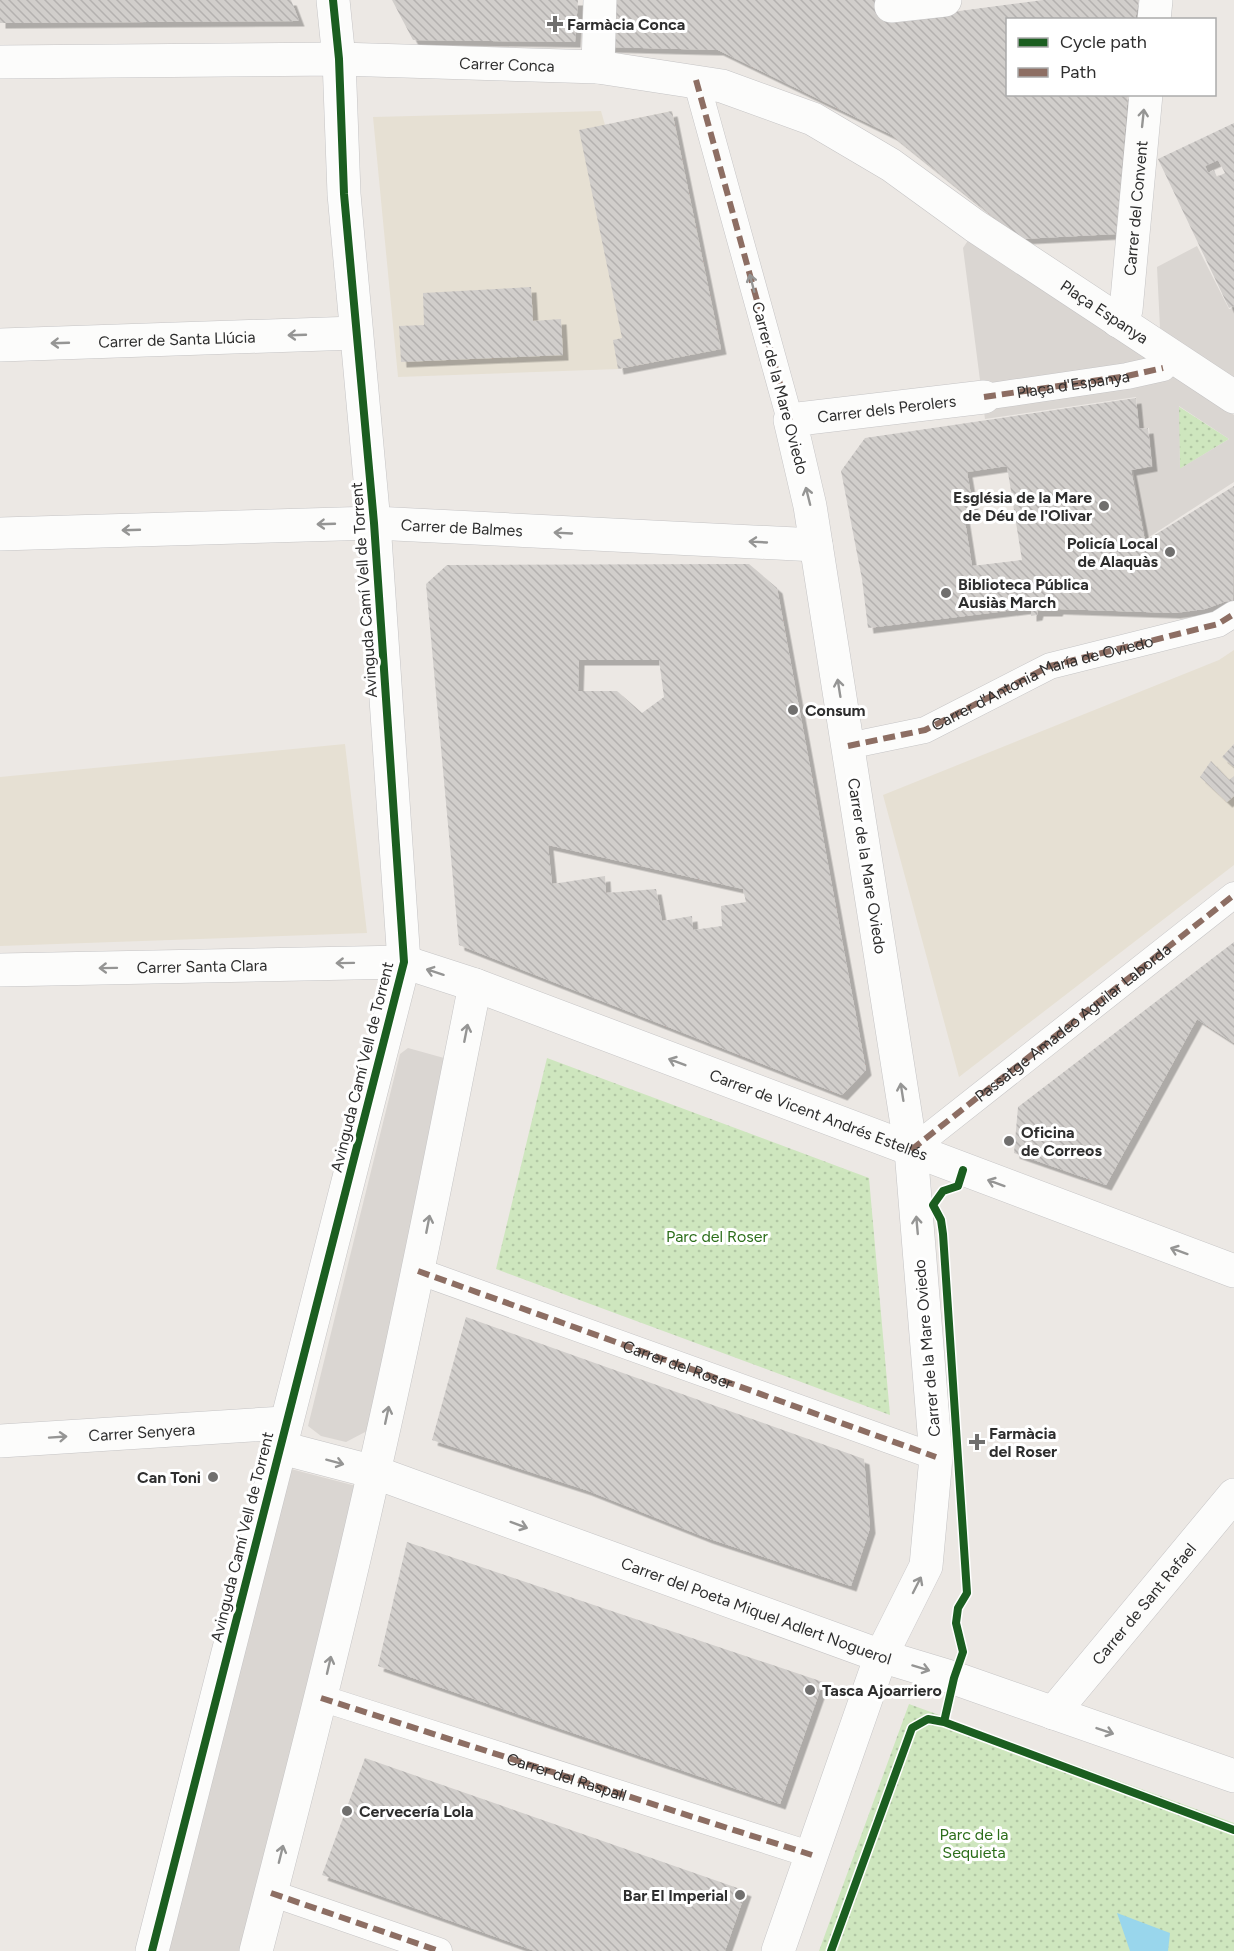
<svg xmlns="http://www.w3.org/2000/svg" width="1234" height="1951" font-family="Figtree,sans-serif">
  <defs>
    <pattern id="park-dots" width="8" height="8" patternUnits="userSpaceOnUse" patternTransform="scale(1.5)"><rect width="8" height="8" fill="#cee6be"/><path d="M2 2h.1M6 6h.1" fill="none" stroke="#b1c6a4" stroke-width="1.8" stroke-linecap="round"/></pattern>
    <pattern id="building-back-hatch" width="6" height="6" patternUnits="userSpaceOnUse" patternTransform="scale(1.5)"><rect width="6" height="6" fill="#d1cecb"/><path d="M-1 5l2 2M0 0l6 6M5-1l2 2" fill="none" stroke="#b4b1af"/></pattern>
    <filter id="shadow"><feDropShadow dx="5.5" dy="5.5" stdDeviation="0" flood-color="#0004"/></filter>
  </defs>
  <rect width="100%" height="100%" fill="#ece8e4"/>
  <!-- education -->
  <path fill="#e6e0d3" d="M601,111L605,125L672,111L721,349L618,369L398,377L373,117Z
    M1234,650V865L959,1077L883,795L1219,660Z
    M345,744L367,933L0,946V777Z"/>
  <!-- park -->
  <path fill="url(#park-dots)" d="M1178,406L1229,439L1180,469Z
    M547,1058L869,1178L890,1415L496,1269Z
    M909,1704L1234,1823V1951H819Z"/>
  <!-- plaza -->
  <path fill="#dad6d2" fill-rule="evenodd" d="M969,239L1234,415V482L1146,539L1133,470L1153,467L1149,428H1140L1136,397L985,419L963,248ZM1179,406L1229,439L1181,468H1180Z
    M1197,246L1229,309L1234,308V383L1160,328L1157,267Z
    M408,1048L444,1058L448,1068L367,1431L346,1442L321,1436L308,1426L400,1054Z
    M287,1468L360,1487L245,1951H166Z"/>
  <!-- water -->
  <path fill="#99d6ec" d="M1117,1913L1170,1933L1168,1951H1130Z"/>
  <!-- building -->
  <path fill="url(#building-back-hatch)" fill-rule="evenodd" filter="url(#shadow)" d="M0,0H291L299,21L0,23Z
    M392,0H578L575,42L413,40Z
    M608,0H880L884,21L1043,0H1139L1135,20H1008V94H1128L1116,234L1021,239L892,135L718,50L605,47Z
    M672,111L721,349L618,369L613,340L622,338L579,130Z
    M1234,123V306L1229,308L1158,159ZM1218,160L1225,173L1217,177L1214,170L1208,173L1205,166Z
    M531,287L533,321L561,319L563,355L401,362L399,326L424,325L423,293Z
    M1136,398L1139,429L1148,428L1152,466L1131,470L1145,541L1234,486L1233,603L1227,601L1205,609L1175,613L1058,609L1057,611H1038L1037,615L1031,616V608L868,628L862,579L841,471L865,438ZM1007,466L1022,560L972,566L964,515L974,512L967,472Z
    M749,564L777,588L866,1070L842,1095L459,945L426,584L447,565ZM579,660H659L664,697L642,713L617,691H578ZM548,845L743,889L746,902L721,906L722,926L693,930L692,916L662,921L656,889L606,893L605,876L552,884Z
    M1234,744V767L1222,757Z
    M1211,761L1229,780L1234,776V796L1227,802L1200,777Z
    M1234,942V1043L1197,1019L1106,1185L1014,1153L1018,1107Z
    M466,1317L864,1459L870,1528L851,1586L707,1538L586,1490L432,1440Z
    M407,1542L823,1682L780,1804L378,1666Z
    M365,1758L746,1891L725,1951H535L322,1875Z"/>
  <g fill="none" stroke-linecap="round" stroke-linejoin="round">
    <!-- pedestrian casing -->
    <g stroke="#c5c4c5" stroke-width="27">
      <g id="pedestrian">
        <path d="M696,80L790,420"/>
        <path id="s1" d="M984,397L1127,376L1163,368"/>
        <path id="s2" d="M848,746L925,730L1050,666L1218,624L1234,614"/>
        <path d="M911,1150L1234,895"/>
        <path id="s3" d="M418,1271L936,1457"/>
        <path d="M321,1698L812,1855"/>
        <path d="M271,1893L439,1951"/>
      </g>
    </g>
    <!-- minor casing -->
    <g stroke="#c5c4c5" stroke-width="34">
      <g id="minor">
        <path d="M891,6L945,0"/>
        <path d="M1154,20L1156,0"/>
        <path d="M598,67L600,0"/>
        <path id="s4" d="M1118,321L1126,310L1146,94"/>
        <path id="s5" d="M0,345L355,333"/>
        <path id="s6" d="M0,534L374,523L816,545"/>
        <path id="s7" d="M0,970L404,962L475,985L1234,1271"/>
        <path id="s8" d="M0,1441L284,1423"/>
        <path id="s9" d="M278,1447L374,1472L881,1656L954,1678L1234,1776"/>
        <path id="s10" d="M1053,1713L1234,1495"/>
        <path d="M152,1951L404,962L374,523L344,194L339,59"/>
        <path d="M256,1951C297,1792 338,1633 374,1472C411,1310 443,1147 475,985"/>
        <path id="s11" d="M778,1951L881,1656L926,1566L936,1457L911,1150L810,506L790,420L984,397"/>
      </g>
    </g>
    <!-- tertiary casing -->
    <g stroke="#c5c4c5" stroke-width="34">
      <g id="tertiary">
        <path d="M333,0L339,59"/>
        <path id="s12" d="M0,62L339,59L598,67L722,86L813,119L891,165L975,226L1234,397"/>
      </g>
    </g>
    <!-- pedestrian -->
    <use href="#pedestrian" stroke="#fcfcfb" stroke-width="26"/>
    <!-- minor -->
    <use href="#minor" stroke="#fcfcfb" stroke-width="33"/>
    <!-- tertiary -->
    <use href="#tertiary" stroke="#fcfcfb" stroke-width="33"/>
    <!-- quiet -->
    <g stroke="#8d6e63" stroke-width="6" stroke-dasharray="12 6" stroke-linecap="butt">
      <path d="M696,80L790,420"/>
      <path d="M984,397L1127,376L1163,368"/>
      <path d="M848,746L925,730L1050,666L1218,624L1234,614"/>
      <path id="s13" d="M911,1150L1234,895"/>
      <path d="M418,1271L936,1457"/>
      <path id="s14" d="M321,1698L812,1855"/>
      <path d="M271,1893L439,1951"/>
    </g>
    <!-- cycleway casing -->
    <g stroke="#fff" stroke-width="11">
      <path id="cycleway" d="M944,1722L954,1678L963,1652L956,1623L958,1608L967,1593L943,1234L941,1220L933,1205L943,1191L958,1186L963,1170
        M152,1951L404,962L374,523L344,194L339,59L333,0
        M831,1951L912,1728L928,1719L944,1722L1234,1830"/>
    </g>
    <!-- cycleway -->
    <use href="#cycleway" stroke="#1b5e20" stroke-width="8"/>
  </g>
  <!-- one-way arrows -->
  <defs><path id="oneway-shaft" d="M-6 0H5M1.5-3L5.5 0L1.5 3" fill="none" stroke-width="1.6" stroke-linecap="round" stroke-linejoin="round" transform="scale(1.5)"/></defs>
  <g stroke="#959594">
    <use href="#oneway-shaft" transform="translate(1143 118) rotate(-84)"/>
    <use href="#oneway-shaft" transform="translate(752 283) rotate(-105)"/>
    <use href="#oneway-shaft" transform="translate(297 335) rotate(178)"/>
    <use href="#oneway-shaft" transform="translate(60 343) rotate(178)"/>
    <use href="#oneway-shaft" transform="translate(808 496) rotate(-104)"/>
    <use href="#oneway-shaft" transform="translate(326 524) rotate(178)"/>
    <use href="#oneway-shaft" transform="translate(131 530) rotate(178)"/>
    <use href="#oneway-shaft" transform="translate(563 533) rotate(-177)"/>
    <use href="#oneway-shaft" transform="translate(758 542) rotate(-177)"/>
    <use href="#oneway-shaft" transform="translate(839 688) rotate(-99)"/>
    <use href="#oneway-shaft" transform="translate(345 963) rotate(179)"/>
    <use href="#oneway-shaft" transform="translate(108 968) rotate(179)"/>
    <use href="#oneway-shaft" transform="translate(435 972) rotate(-162)"/>
    <use href="#oneway-shaft" transform="translate(466 1033) rotate(-79)"/>
    <use href="#oneway-shaft" transform="translate(677 1062) rotate(-159)"/>
    <use href="#oneway-shaft" transform="translate(902 1092) rotate(-99)"/>
    <use href="#oneway-shaft" transform="translate(996 1183) rotate(-160)"/>
    <use href="#oneway-shaft" transform="translate(428 1224) rotate(-79)"/>
    <use href="#oneway-shaft" transform="translate(917 1225) rotate(-95)"/>
    <use href="#oneway-shaft" transform="translate(1179 1251) rotate(-160)"/>
    <use href="#oneway-shaft" transform="translate(387 1415) rotate(-78)"/>
    <use href="#oneway-shaft" transform="translate(58 1437) rotate(-4)"/>
    <use href="#oneway-shaft" transform="translate(335 1462) rotate(15)"/>
    <use href="#oneway-shaft" transform="translate(519 1525) rotate(20)"/>
    <use href="#oneway-shaft" transform="translate(917 1585) rotate(-63)"/>
    <use href="#oneway-shaft" transform="translate(329 1665) rotate(-77)"/>
    <use href="#oneway-shaft" transform="translate(921 1668) rotate(17)"/>
    <use href="#oneway-shaft" transform="translate(1105 1731) rotate(19)"/>
    <use href="#oneway-shaft" transform="translate(281 1854) rotate(-76)"/>
  </g>
  <!-- markers -->
  <g fill="#706f6e" stroke="#fff" stroke-width="2">
    <path d="M552 15h6v6h6v6h-6v6h-6v-6h-6v-6h6z"/>
    <circle cx="1104" cy="506" r="6"/>
    <circle cx="1170" cy="552" r="6"/>
    <circle cx="946" cy="593" r="6"/>
    <circle cx="793" cy="710" r="6"/>
    <circle cx="1009" cy="1141" r="6"/>
    <path d="M974 1433h6v6h6v6h-6v6h-6v-6h-6v-6h6z"/>
    <circle cx="213" cy="1477" r="6"/>
    <circle cx="810" cy="1690" r="6"/>
    <circle cx="347" cy="1811" r="6"/>
    <circle cx="740" cy="1895" r="6"/>
  </g>
  <g text-anchor="middle" dominant-baseline="central" stroke-width="6" stroke-linejoin="round" paint-order="stroke">
    <!-- poi labels -->
    <g font-size="16" font-weight="bold" fill="#2e2e2e" stroke="#fff" text-anchor="start">
      <text x="567" y="24">Farmàcia Conca</text>
      <text x="1092" y="497" text-anchor="end">Església de la Mare<tspan x="1092" dy="18">de Déu de l'Olivar</tspan></text>
      <text x="1158" y="543" text-anchor="end">Policía Local<tspan x="1158" dy="18">de Alaquàs</tspan></text>
      <text x="958" y="584">Biblioteca Pública<tspan x="958" dy="18">Ausiàs March</tspan></text>
      <text x="805" y="710">Consum</text>
      <text x="1021" y="1132">Oficina<tspan x="1021" dy="18">de Correos</tspan></text>
      <text x="989" y="1433">Farmàcia<tspan x="989" dy="18">del Roser</tspan></text>
      <text x="201" y="1477" text-anchor="end">Can Toni</text>
      <text x="822" y="1690">Tasca Ajoarriero</text>
      <text x="359" y="1811">Cervecería Lola</text>
      <text x="728" y="1895" text-anchor="end">Bar El Imperial</text>
    </g>
    <!-- street labels -->
    <g font-size="16" fill="#2e2e2e" stroke="#fff">
      <text stroke="none"><textPath href="#s12" startOffset="507">Carrer Conca</textPath></text>
      <text stroke="none"><textPath href="#s4" startOffset="116">Carrer del Convent</textPath></text>
      <text stroke="none"><textPath href="#s12" startOffset="1170">Plaça Espanya</textPath></text>
      <text stroke="none"><textPath href="#s5" startOffset="177">Carrer de Santa Llúcia</textPath></text>
      <text stroke="none"><textPath href="#s1" startOffset="90">Plaça d'Espanya</textPath></text>
      <text transform="translate(780 388) rotate(75)">Carrer de la Mare Oviedo</text>
      <text stroke="none"><textPath href="#s11" startOffset="1668">Carrer dels Perolers</textPath></text>
      <text stroke="none"><textPath href="#s6" startOffset="462">Carrer de Balmes</textPath></text>
      <text transform="translate(364 590) rotate(-94)">Avinguda Camí Vell de Torrent</text>
      <text stroke="none"><textPath href="#s2" startOffset="206">Carrer d'Antonia María de Oviedo</textPath></text>
      <text transform="translate(867 866) rotate(81)">Carrer de la Mare Oviedo</text>
      <text stroke="none"><textPath href="#s7" startOffset="202">Carrer Santa Clara</textPath></text>
      <text stroke="none"><textPath href="#s13" startOffset="206">Passatge Amadeo Aguilar Laborda</textPath></text>
      <text transform="translate(362 1067) rotate(-76)">Avinguda Camí Vell de Torrent</text>
      <text stroke="none"><textPath href="#s7" startOffset="846">Carrer de Vicent Andrés Estellés</textPath></text>
      <text transform="translate(927 1348) rotate(-95)">Carrer de la Mare Oviedo</text>
      <text stroke="none"><textPath href="#s3" startOffset="276">Carrer del Roser</textPath></text>
      <text stroke="none"><textPath href="#s8" startOffset="142">Carrer Senyera</textPath></text>
      <text transform="translate(242 1537) rotate(-76)">Avinguda Camí Vell de Torrent</text>
      <text stroke="none"><textPath href="#s10" startOffset="142">Carrer de Sant Rafael</textPath></text>
      <text stroke="none"><textPath href="#s9" startOffset="506">Carrer del Poeta Miquel Adlert Noguerol</textPath></text>
      <text stroke="none"><textPath href="#s14" startOffset="258">Carrer del Raspall</textPath></text>
    </g>
    <!-- park labels -->
    <g font-size="16" fill="#2c6e1b" stroke="#fff">
      <text x="717" y="1236">Parc del Roser</text>
      <text x="974" y="1834">Parc de la<tspan x="974" dy="18">Sequieta</tspan></text>
    </g>
  </g>
  <!-- legend -->
  <rect x="1006" y="18" width="210" height="78" fill="#ffffff" stroke="#ababab" stroke-width="1.5"/>
  <rect x="1018" y="38" width="30" height="9" fill="#1b5e20" stroke="#ababab" stroke-width="1.5"/>
  <text x="1060" y="48" font-size="18" fill="#2e2e2e">Cycle path</text>
  <rect x="1018" y="68" width="30" height="9" fill="#8d6e63" stroke="#ababab" stroke-width="1.5"/>
  <text x="1060" y="78" font-size="18" fill="#2e2e2e">Path</text>
</svg>
